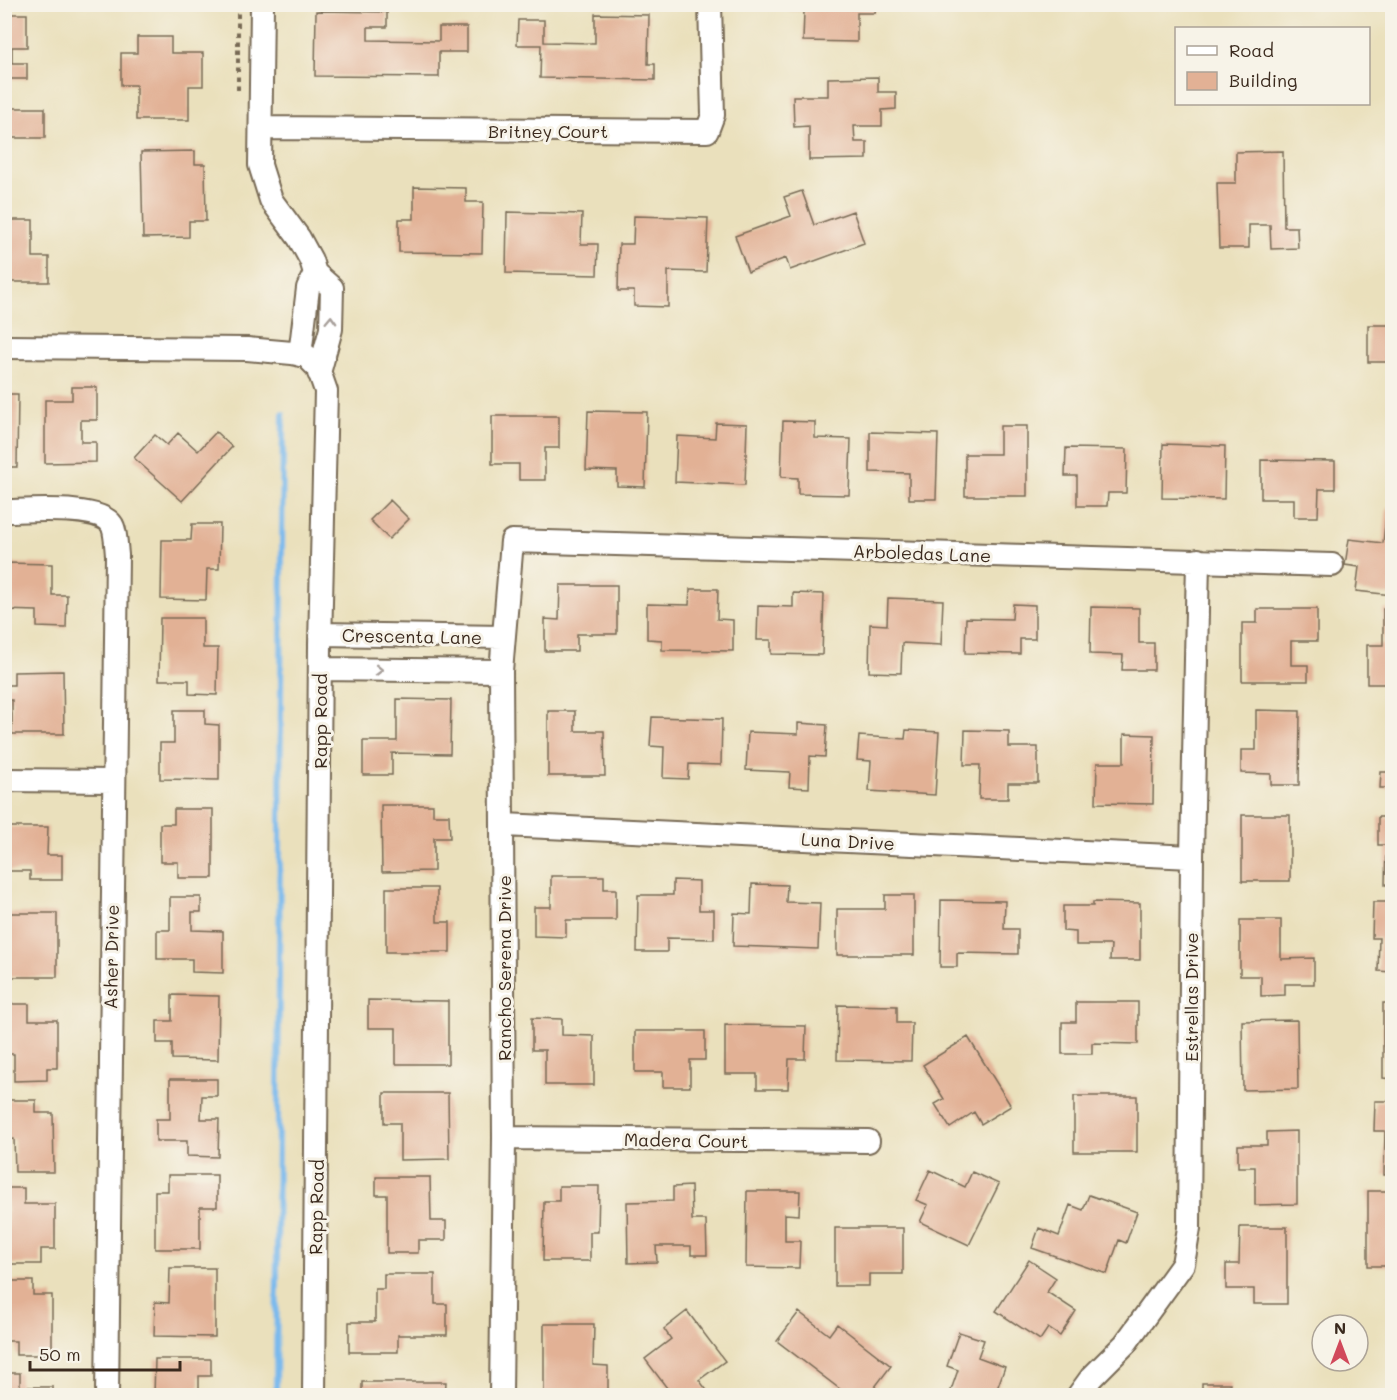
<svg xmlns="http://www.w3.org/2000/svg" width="1397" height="1400" font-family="Mali,sans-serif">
  <rect width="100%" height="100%" fill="#f7f3e8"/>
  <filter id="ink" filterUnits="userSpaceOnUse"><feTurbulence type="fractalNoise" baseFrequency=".0167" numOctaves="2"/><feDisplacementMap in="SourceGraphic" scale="12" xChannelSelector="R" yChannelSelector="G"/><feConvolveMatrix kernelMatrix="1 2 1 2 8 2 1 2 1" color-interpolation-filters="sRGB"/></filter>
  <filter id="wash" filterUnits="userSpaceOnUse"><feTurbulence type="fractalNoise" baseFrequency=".008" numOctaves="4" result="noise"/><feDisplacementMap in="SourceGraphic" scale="24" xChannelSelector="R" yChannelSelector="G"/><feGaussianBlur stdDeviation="1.35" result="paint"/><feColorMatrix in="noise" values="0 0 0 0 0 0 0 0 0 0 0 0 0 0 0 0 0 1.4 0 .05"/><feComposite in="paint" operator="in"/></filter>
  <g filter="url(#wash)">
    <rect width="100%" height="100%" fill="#eae0bc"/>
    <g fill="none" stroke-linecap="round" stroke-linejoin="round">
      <!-- stream -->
      <path stroke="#79b9ed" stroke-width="6" d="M276,1396L283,414"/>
    </g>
    <g id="blocks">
      <!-- building -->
      <path fill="#e2b195" d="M789,4H876L875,13H857V42L803,41L804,11H789Z
        M316,11L387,12V27H368V40L439,41V27H467V52H439V77L315,76Z
        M4,14H27V47H12V63H27V79H4Z
        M595,14L649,15L648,64H655V80L540,78L541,45H517L518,20H544V42L595,43Z
        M137,37H171V53H203V86H189V120H136V85H121V53H137Z
        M878,77V92H896V109L882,110V126H854L855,142H867V159L809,160V126L794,127L793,96H828V78Z
        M4,108H45V138H4Z
        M195,151V164H205L206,221H189V237L143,238L141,152Z
        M1283,151L1284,227H1297L1298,248L1271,249L1270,225H1249V248H1219L1217,183H1236V152Z
        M414,187L466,188V202H483L482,253L399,252V219H414Z
        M802,191L814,225L853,211L864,243L790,270L786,258L748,272L735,236L791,216L784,197Z
        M507,212L582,214L581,244H598L597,275L506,273Z
        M634,216L708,218L706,272L668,271V307L634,306V291H618L619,244H633Z
        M4,220H33V257H49V282H4Z
        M1368,325H1392V362H1368Z
        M72,387H97V420H81V442H96V462L45,463V400H72Z
        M4,394H18L17,467H4Z
        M588,411L647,412L645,487L617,486V471L586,470Z
        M492,416H559V448H545V480H519V464H492Z
        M783,421L815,422V438L851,439L849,495L798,494V478L781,477Z
        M716,423L747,424L745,485L675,482L677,436L715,438Z
        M1000,426H1027V496H965V454H1000Z
        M216,432L232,447L182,501L134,458L155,435L167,445L178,433L198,451Z
        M870,432L938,434L936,499H909V473L870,472Z
        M1163,444L1225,446L1224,499L1162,498Z
        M1066,448L1127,449L1126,493H1108L1107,506H1077V476H1065Z
        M1261,460L1335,461V489H1319L1318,517H1294V499H1261Z
        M390,500L409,519L389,539L370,520Z
        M1387,507L1392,508V595L1356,591L1359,567L1345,565L1349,539L1383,543Z
        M192,524H220L219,569H207L206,600L161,599L162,540H191Z
        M4,563L52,564V595H67L66,628L37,627V611L4,610Z
        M560,585H617V634H577V651H545V619L559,620Z
        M690,589H718L717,619L733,620V651L662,650V640L647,639V604L689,605Z
        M793,593L824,594L822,655L771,654V640H757L758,606L793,607Z
        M888,598L943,600L941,645L902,643L901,673L869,672L870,624L887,625Z
        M1013,604L1035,605V639H1020V654L965,653L966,618L1012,619Z
        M1091,607L1139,608V643H1154V670H1122L1123,655L1090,654Z
        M1257,609H1317V641H1291V665H1308V681H1242V623H1257Z
        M1383,609H1392V684H1367V645H1383Z
        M160,618H203V648H218L217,695L189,694V680H159Z
        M63,671L64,734H12V700H4V685H14V672Z
        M397,699L451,700L450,754L392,753V775H363V741H397Z
        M174,710H205V724L219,725V780L160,779V743H174Z
        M1256,710L1300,711L1299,785H1271V774L1241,773V750H1256Z
        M548,711H575V731H604L605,776H548Z
        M652,717L722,719L721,765L689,764L688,779L663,778L664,747L650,746Z
        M798,723L827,725L825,757L810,756L809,788L789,787L790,772L746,770L748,732L798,734Z
        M906,730L939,732L935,795L869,791L871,761L857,760L859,736L905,739Z
        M965,730L1009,731V747H1038V783H1008V799H979L980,765H964Z
        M1124,734L1154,735L1153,804L1096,803L1097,763H1124Z
        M1381,772H1392V788H1380Z
        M381,805H433V815H449L450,838H434V871L382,872Z
        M174,809H213V878H178V862H160V824H174Z
        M1242,815H1290V881H1242Z
        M1378,817H1392V885H1385L1386,845H1378Z
        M4,827H48L47,855H62V880H30V871H4Z
        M551,876H604V889H616V920H566V937L534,936V907H551Z
        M673,880L699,881V910H714V939L667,938V952H637L638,895H673Z
        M752,884L787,885L786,902L820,903L818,949L733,946L734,913L751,914Z
        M386,888H437V922H450V952H386Z
        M885,895H914V955H837V909H885Z
        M170,897H201V912H192V930L223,931V973L192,972V959H157V930H170Z
        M941,900L1005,901L1004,929H1018V954L957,953V967H940Z
        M1093,902L1140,903V960H1110L1111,945H1076V932L1063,931V906H1093Z
        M1373,902H1392V972L1378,971L1379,938H1372Z
        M4,913H57V977H4Z
        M1240,920H1281V959L1314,958V984H1285V995L1261,996V976H1240Z
        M172,995L219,996L218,1060L172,1059V1043H157V1021H172Z
        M368,1000L448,1001V1064H396V1028H368Z
        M1076,1002H1138V1044L1092,1043V1054H1062V1022H1076Z
        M1383,1003H1392V1079L1383,1078Z
        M4,1004H29V1020H57V1068H47V1080L14,1081V1054H4Z
        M838,1005L897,1006V1023H912L911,1061L837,1060Z
        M532,1018L562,1019V1035L594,1036V1085H545V1050H532Z
        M1297,1020L1298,1089L1243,1090L1242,1021Z
        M725,1025L806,1026L805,1059H789L788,1089H757V1074H725Z
        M635,1031H705V1060H690V1087H663V1072H635Z
        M968,1037L1011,1106L981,1124L974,1112L950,1128L935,1104L944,1099L923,1065Z
        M170,1079H217V1096H202L201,1119H219L218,1157L187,1156V1141H156V1119H170Z
        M384,1093H448L449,1159L400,1160V1123H384Z
        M1074,1096H1137V1152H1074Z
        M4,1100H36V1113H53L54,1172H15L14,1139L4,1140Z
        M1375,1101H1392V1175H1384L1385,1131H1374Z
        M1297,1131V1204L1255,1205V1167H1238V1145H1267V1132Z
        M930,1170L965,1187L972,1172L999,1184L969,1245L920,1222L928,1205L916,1200Z
        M168,1175H217V1207H200V1249H155V1191H168Z
        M376,1177H430L431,1221H446V1240H418V1253H387V1195H376Z
        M559,1186H599L598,1232H590V1261H543L544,1201H559Z
        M691,1186L692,1220H706L707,1255H691V1246H656L657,1262L628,1263L627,1202L673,1201V1187Z
        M4,1188H24V1204H55V1249H41V1264H7V1202H4Z
        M747,1191H800L799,1215L785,1214V1241H800L799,1268L746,1267Z
        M1368,1191H1392V1266H1368Z
        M1089,1195L1137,1212L1126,1243L1119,1240L1107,1274L1032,1248L1039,1228L1059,1236L1070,1205L1083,1210Z
        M1240,1227H1287V1304H1254V1289H1226V1264H1239Z
        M835,1228H903V1274H869V1286H835Z
        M1029,1260L1056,1278L1047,1292L1076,1311L1060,1336L1048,1328L1040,1340L996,1311Z
        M170,1268H215V1337L154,1336L155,1302L169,1303Z
        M384,1274H435V1304H447V1335H398V1352H349V1322H375V1289H384Z
        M4,1281H33V1295H52V1355H16V1341H4Z
        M687,1311L725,1361L699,1380L709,1393L705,1396H673L645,1359L671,1339L664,1329Z
        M799,1312L829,1335L837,1324L891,1366L868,1396H849L777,1341Z
        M544,1324H594L593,1365L608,1366V1396H544Z
        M959,1332L984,1340L978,1357L1005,1367L997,1389L1014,1396H949L958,1370L947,1366Z
        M155,1359H211V1376H199V1391H211V1396H154Z
        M4,1373H20V1387H53V1396H4Z
        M362,1382H446L445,1396H362Z
        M1202,1383H1230V1396H1202Z"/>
    </g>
  </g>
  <g filter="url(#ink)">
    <use href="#blocks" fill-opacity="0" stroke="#786a55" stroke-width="1.5"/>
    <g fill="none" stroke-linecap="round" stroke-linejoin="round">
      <!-- minor casing -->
      <g stroke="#786a55" stroke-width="26">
        <path id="minor" d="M262,4L260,165L271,200L299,238L311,260L315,273L332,288L331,329L319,373
          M261,128L707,131L713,115L710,4
          M4,347L247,349L292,353L307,356L310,360L318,368L326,391L320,644L314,1396
          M300,355L308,288L315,273
          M4,511C26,511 105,504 113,527C116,535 116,546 117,555L107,1396
          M321,634L503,637
          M320,669L501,671
          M4,780L113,781
          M504,825L1192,857
          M504,1138L868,1141
          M501,1396L504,1138L501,671L512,541L1332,565
          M1078,1396L1091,1378L1125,1344L1183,1264L1189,1228L1192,857L1198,560"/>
      </g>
      <!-- path -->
      <path stroke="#786a55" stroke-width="4" stroke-dasharray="4.5 4.5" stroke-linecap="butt" d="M238,90V4"/>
      <!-- minor -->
      <use href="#minor" stroke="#fff" stroke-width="22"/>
    </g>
    <!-- one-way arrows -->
    <defs><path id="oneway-chevron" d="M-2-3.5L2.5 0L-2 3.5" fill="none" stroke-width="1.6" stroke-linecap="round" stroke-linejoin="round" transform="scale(1.5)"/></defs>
    <g stroke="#a79f9a">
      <use href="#oneway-chevron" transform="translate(331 320) rotate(-88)"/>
      <use href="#oneway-chevron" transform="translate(379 670) rotate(1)"/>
    </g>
  </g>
  <g text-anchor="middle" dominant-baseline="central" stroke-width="6" stroke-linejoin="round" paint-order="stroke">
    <!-- street labels -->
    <g font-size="18" fill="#3b2a1e" stroke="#f7f3e8">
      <text x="548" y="131">Britney Court</text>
      <text transform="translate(922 553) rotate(2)">Arboledas Lane</text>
      <text transform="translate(412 636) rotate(1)">Crescenta Lane</text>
      <text transform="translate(320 721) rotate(-90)">Rapp Road</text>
      <text transform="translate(848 841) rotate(3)">Luna Drive</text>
      <text transform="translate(111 957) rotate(-89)">Asher Drive</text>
      <text transform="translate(504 968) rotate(-90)">Rancho Serena Drive</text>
      <text transform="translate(1191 997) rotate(-90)">Estrellas Drive</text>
      <text transform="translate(686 1140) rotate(1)">Madera Court</text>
      <text transform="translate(316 1207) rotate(-89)">Rapp Road</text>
    </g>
  </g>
  <!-- margin -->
  <rect width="1397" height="1400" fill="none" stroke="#f7f3e8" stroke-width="24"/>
  <!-- legend -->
  <rect x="1175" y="27" width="195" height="78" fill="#f7f3e8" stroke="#aca397" stroke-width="1.5"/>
  <rect x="1187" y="46" width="30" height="9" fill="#ffffff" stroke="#aca397" stroke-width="1.5"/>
  <text x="1229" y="57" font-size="18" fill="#3b2a1e">Road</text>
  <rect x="1187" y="72" width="30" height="18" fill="#e2b195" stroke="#aca397" stroke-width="1.5"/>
  <text x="1229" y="87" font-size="18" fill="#3b2a1e">Building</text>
  <!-- north arrow -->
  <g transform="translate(1340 1343)"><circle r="28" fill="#f7f3e8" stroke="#aca397" stroke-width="1.5"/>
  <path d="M0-4.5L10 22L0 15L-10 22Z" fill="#d1495b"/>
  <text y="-9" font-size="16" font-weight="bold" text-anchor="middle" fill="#3b2a1e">N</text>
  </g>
  <!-- scale -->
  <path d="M30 1361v9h150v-9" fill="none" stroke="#3b2a1e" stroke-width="3"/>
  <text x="39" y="1361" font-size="18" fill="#3b2a1e" stroke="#f7f3e8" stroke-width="4.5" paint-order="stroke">50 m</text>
</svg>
